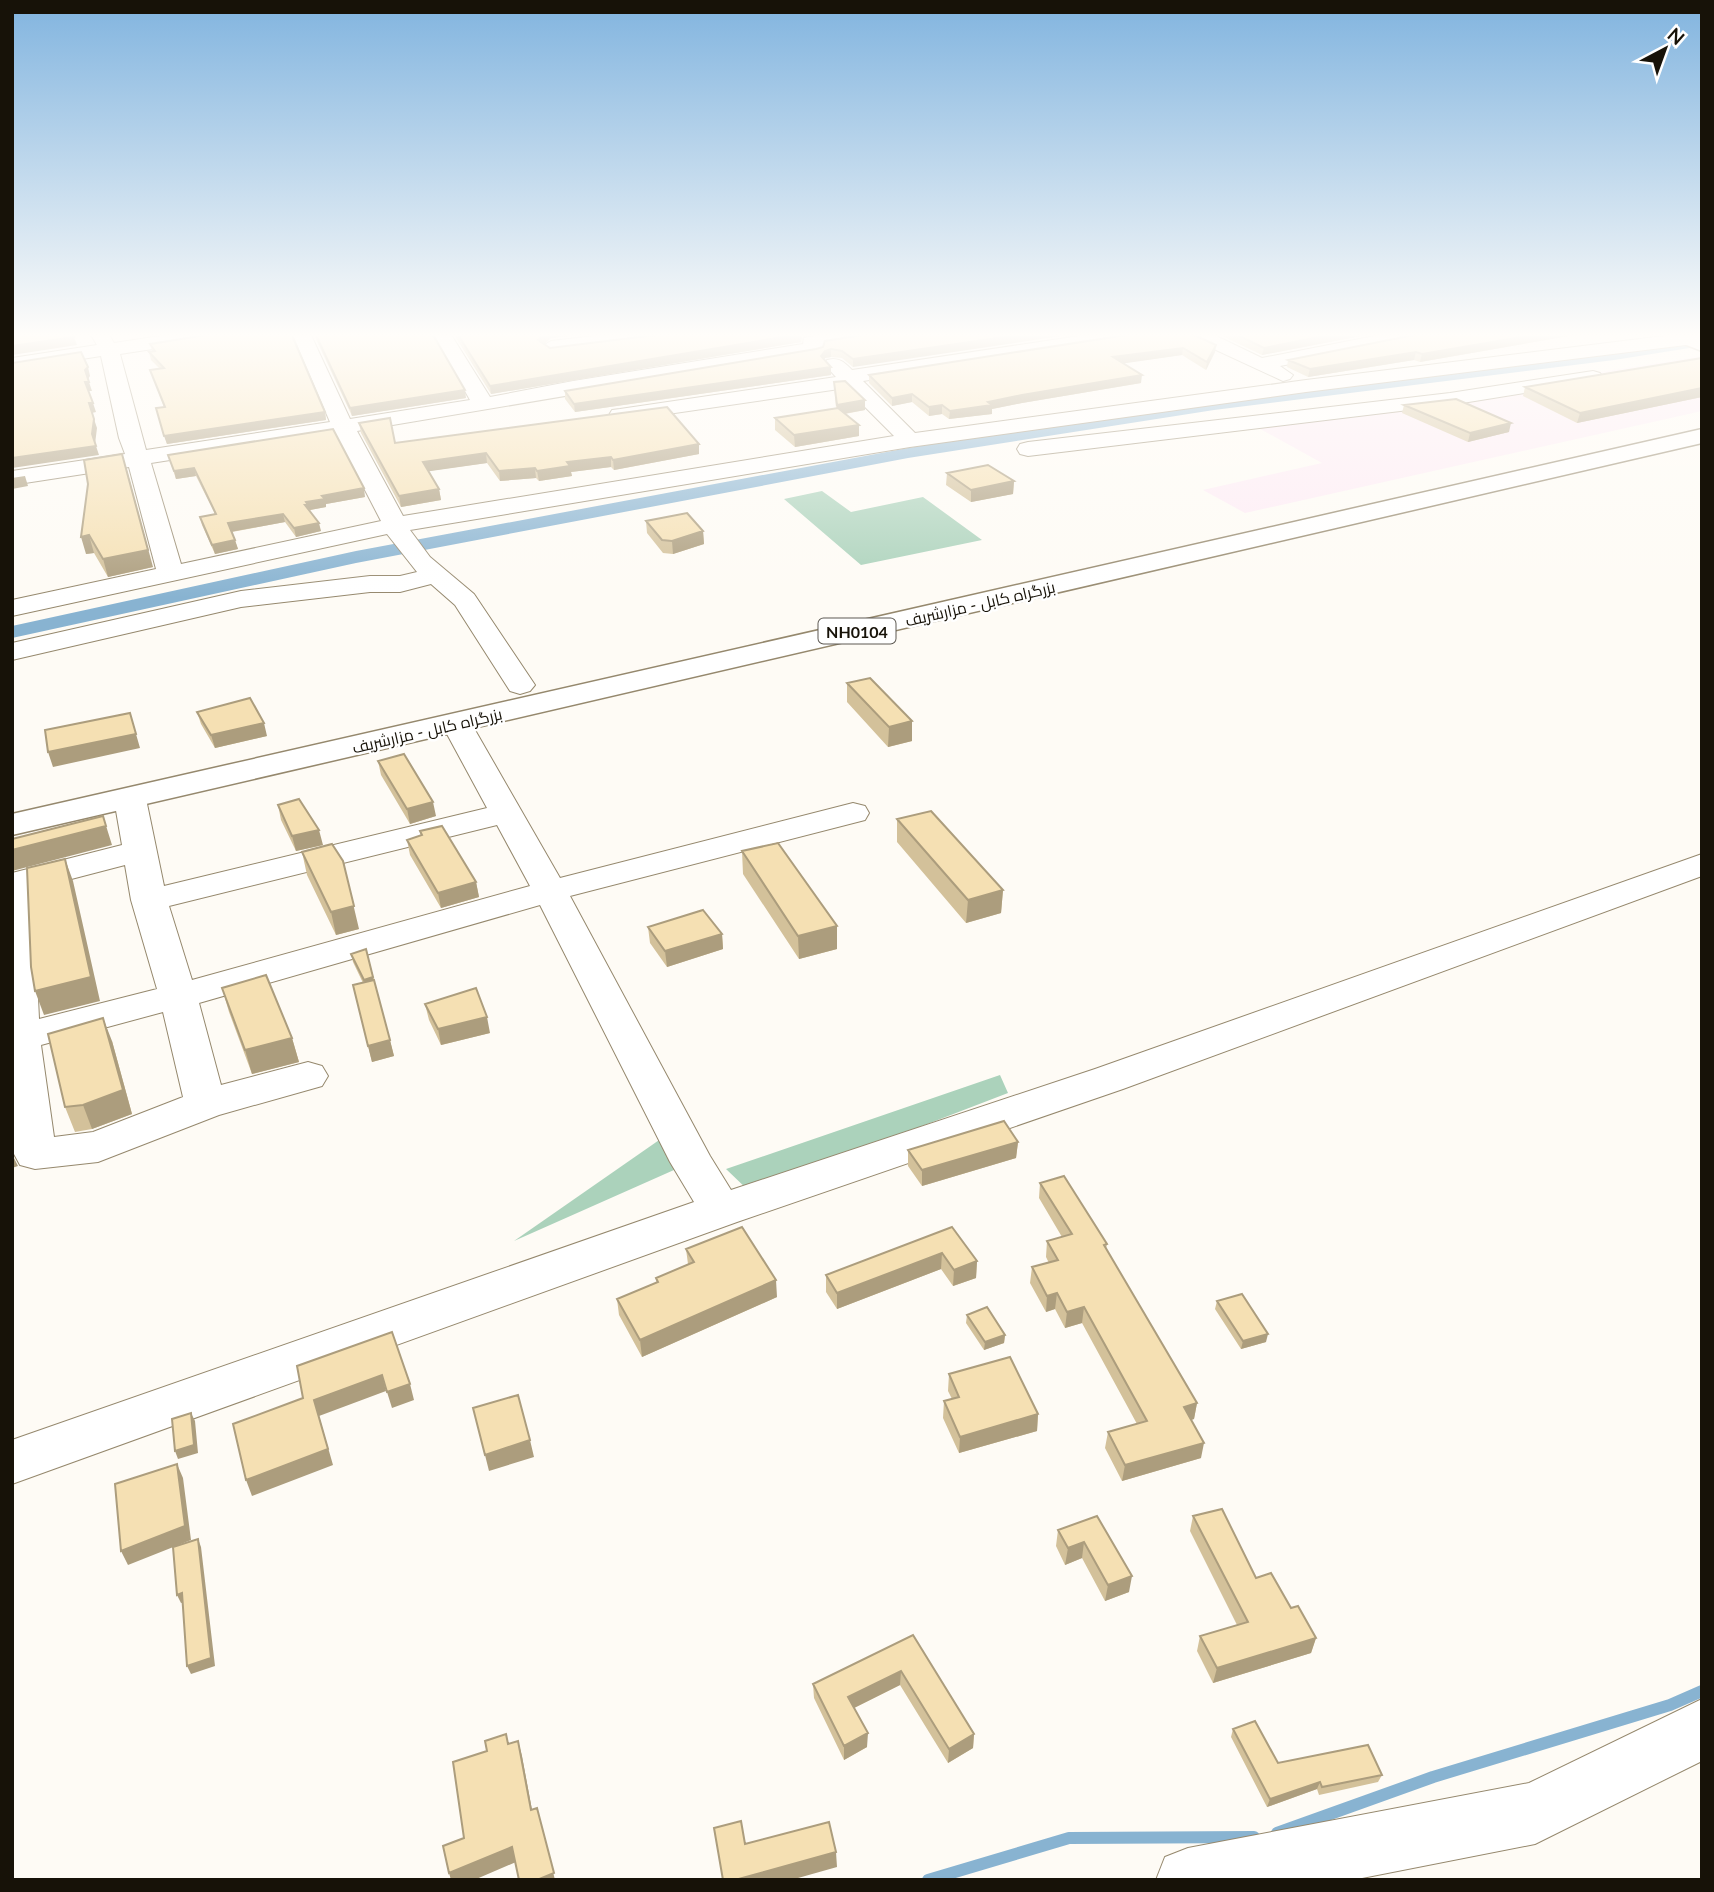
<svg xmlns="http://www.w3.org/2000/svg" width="1714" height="1892" font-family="Lato,Cairo,sans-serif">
  <rect width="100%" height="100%" fill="#fefbf5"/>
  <!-- commercial -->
  <path fill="#fdebf5" d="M1702,356V411L1245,513L1203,490L1322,463L1244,420L1575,376Z"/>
  <!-- green -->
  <path fill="#abd2bb" d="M822,491L851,512L923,497L982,540L861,565L784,499Z
    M1000,1075L1008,1093L750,1192L726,1169Z
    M675,1129L692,1162L514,1241Z"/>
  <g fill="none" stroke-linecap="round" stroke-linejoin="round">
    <!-- stream -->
    <path stroke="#88b3d1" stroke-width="12" d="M1277,1833L1433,1777L1670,1705L1702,1691
      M928,1880L1069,1838L1254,1837"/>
    <!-- canal -->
    <path fill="#88b3d1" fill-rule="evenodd" d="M1702,338V346L1614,360L1214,410L908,458L356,563L12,638V626L356,551L908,448L1214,400L1614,352Z"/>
    <!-- minor casing -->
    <g stroke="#95886d" stroke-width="2">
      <path id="minor" d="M90,333H108L114,343L180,333H227L218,339L120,354L146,450L330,422L292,333H310L350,419L470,400L432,333H450L490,397L573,381L803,344L804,338C830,332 856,333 881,333L872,339L823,346L822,352L815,354L357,431L403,516L894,436L846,388L620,421L612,420L609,415L612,410L620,409L836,377L824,364L827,360C839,357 844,362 852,370L1099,333H1145L1136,339L863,381L915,433L1306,380L1688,333H1702V343L1306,392L910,447L410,530L430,557L474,594L535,685L530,691L520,694L510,691L455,605L431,584L400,592H370L241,607L12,660V643L241,591L370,576H400L417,572L387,534L12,616V600L156,569L129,467L12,485V471L125,454L119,438L101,356L12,370V358L97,345ZM336,434L381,521L181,564L151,463Z
        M621,333H679L670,339L551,353L541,347L551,341Z
        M1186,333H1210L1262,358L1390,333H1429L1420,339L1280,366L1293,375L1290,379L1283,381L1188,337Z
        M1593,371L1600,373L1603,377L1600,381L1450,405L1028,456L1020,454L1017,449L1020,444L1028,442L1450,393Z
        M456,714L467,717L471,723L560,878L853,803L865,806L869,813L865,820L570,896L710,1156L731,1190L1095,1069L1702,854V876L1123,1089L737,1222L12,1484V1440L694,1202L670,1162L540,905L199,1003L221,1085L308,1062L322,1066L328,1076L322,1086L219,1115L98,1162L35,1169L20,1165L14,1154L12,873L122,845L114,799L119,792L130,789L141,792L146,799L164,886L487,808L441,723L445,717ZM497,825L530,886L192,980L169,906ZM125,865L131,900L157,989L39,1019L33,889ZM163,1012L183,1097L93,1132L54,1137L41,1045Z
        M1702,1699V1761L1535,1844L1352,1880H1156L1165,1857L1188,1848L1529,1783Z"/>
    </g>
    <!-- major casing -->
    <g stroke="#95886d" stroke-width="3">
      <path id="major" d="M1663,333H1690L1702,338V351L1666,337Z"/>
    </g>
    <!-- highway casing -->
    <g stroke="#95886d" stroke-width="3">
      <path id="highway" d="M1702,429V443L12,835V814Z"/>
    </g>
    <!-- minor -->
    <use href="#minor" fill="#fff" fill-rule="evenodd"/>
    <!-- major -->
    <use href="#major" fill="#fff" fill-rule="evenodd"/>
    <!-- highway -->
    <use href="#highway" fill="#fff" fill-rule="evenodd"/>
  </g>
  <!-- wall -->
  <path fill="#d3c19a" d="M313,333H432L466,398L352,416Z
    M453,333H598L551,338L544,344L550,348L813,333L802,336L801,342L491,394Z
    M1216,333H1376L1262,355Z
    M1586,333L1420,362L1414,360L1308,377L1287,367L1288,360L1422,334Z
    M217,334L325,412L326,420L167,444L156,408L164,407L150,370L159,368L151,360L149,352L152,351L150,344Z
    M872,334L853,367L842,358L831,357L825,358L824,360L831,367V375L575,412L565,399V391L816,349Z
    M1137,334L1215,352L1206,370L1182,355L1123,363L1141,383L1022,403L992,409V414L949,419L942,414L929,416L912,402L892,406L869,383V375Z
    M1702,358V397L1577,423L1523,396L1525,387Z
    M834,382L865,410L845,414L859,436L795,447L775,430V418L836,408Z
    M1404,405L1509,432L1468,442L1402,413Z
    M359,423L395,443L699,444V454L614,470L611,467L571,472L572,476L539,481L536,478L500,481L487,463L428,471L439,489L441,500L401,507L361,433Z
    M168,455L365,497L326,504V507L310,510L321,531L296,537L285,522L232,532L238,549L215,554L202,525L200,517L215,514L196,476L176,479Z
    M947,473L1014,481L1013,494L971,502L946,485Z
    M88,484L153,567L108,577L94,553L86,554Z
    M646,521L703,531L704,544L673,554L663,553L647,533Z
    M847,683L912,741L888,747L847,702Z
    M197,712L267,736L215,748L201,724Z
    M378,761L436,816L410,824L381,775Z
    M278,805L323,845L296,851L281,820Z
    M897,819L1003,890L1001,913L966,923L897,842Z
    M420,831L476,882L479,897L441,908L410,855L407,840L421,836Z
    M742,851L837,949L799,959L743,874Z
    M302,852L359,929L336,935L307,875Z
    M648,927L722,934L723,949L667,967L650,943Z
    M366,949L394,1056L372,1062L353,985L363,983L353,962L351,954Z
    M222,988L292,1038L299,1062L252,1074L229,1012Z
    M425,1004L490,1033L441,1045L429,1020Z
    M112,1041L132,1114L92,1129L75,1132L65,1107Z
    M1018,1142L1016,1158L922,1186L908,1166V1150Z
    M1040,1183L1107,1244L1106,1249L1197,1403L1194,1419L1191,1420L1201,1458L1122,1481L1105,1448L1108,1432L1137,1424L1082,1323L1065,1328L1055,1309L1046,1312L1030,1283L1032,1267L1049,1263L1046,1257L1047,1241L1062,1237L1039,1198Z
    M952,1227L977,1261L976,1278L953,1286L941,1269L837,1309L826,1292V1275Z
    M686,1249L777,1297L642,1357L619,1315L617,1299L657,1283L656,1278L688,1264Z
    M1217,1301L1266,1342L1241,1349L1215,1309Z
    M967,1315L1005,1335L1004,1343L984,1350L966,1323Z
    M949,1374L1038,1414L1037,1431L959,1453L943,1418L944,1401L952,1399L948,1391Z
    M1097,1516L1129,1592L1105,1601L1082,1558L1065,1565L1056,1546L1058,1530Z
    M1193,1516L1256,1578L1291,1608L1316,1638L1311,1653L1213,1683L1197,1651L1200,1636L1237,1625L1190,1531Z
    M913,1635L974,1734L973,1748L948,1763L900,1685L854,1708L867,1747L844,1760L814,1698L813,1684Z
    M1233,1729L1278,1763L1382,1775L1378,1782L1319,1795L1317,1789L1267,1807L1231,1737Z"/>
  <!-- shaded-wall -->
  <path fill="#ac9d7d" d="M547,333H598L551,338L539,348L538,340Z
    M801,333H821L802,336L801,342L491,394L490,386Z
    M1031,333H1081L853,367V359Z
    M1339,333H1376L1262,355L1264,348Z
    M1545,333H1586L1420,362L1422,354Z
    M74,337L77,345L12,355V346Z
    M1216,345L1215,352L1206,370L1207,362Z
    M1183,348L1182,355L1113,365V357Z
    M831,349V357L825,358L821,364V356L825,351Z
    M1416,352L1414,360L1308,377L1310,369Z
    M88,367L90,376L88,379L85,370Z
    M831,367V375L575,412L574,404Z
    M1142,375L1141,383L1022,403L992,409V414L949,419L950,411L988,402L1022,395Z
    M85,382H89L92,391H88Z
    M1702,388V397L1577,423L1580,413Z
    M465,390L466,398L352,416L350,408Z
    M912,394V402L892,406V398Z
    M865,400V410L837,415V405Z
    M89,403H93L96,412L92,413Z
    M942,405V414L929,416V407Z
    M325,412L326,420L167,444L164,436Z
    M94,419L97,428L95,444L92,434Z
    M1511,423L1509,432L1468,442L1470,433Z
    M859,425V436L795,447L794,435Z
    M699,444V454L614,470L613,460Z
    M96,446L99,455L12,468V458Z
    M486,453L487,463L424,472L423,462Z
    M611,457V467L571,472L572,476L539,481L537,471L567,462Z
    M194,468L196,476L176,479L174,471Z
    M535,468L536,478L500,481L499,471Z
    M127,470L153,567L108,577L103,559Z
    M25,476L28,486L12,489V478Z
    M1014,481L1013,494L971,502V490Z
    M364,488L365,497L326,504V507L310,510L305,505L306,502L322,496Z
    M439,489L441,500L401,507L399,496Z
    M283,514L285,522L230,532L228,523Z
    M319,523L321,531L296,537L294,528Z
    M703,531L704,544L673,554L672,541Z
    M89,535L94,553L86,554L81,537Z
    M235,540L238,549L215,554L212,545Z
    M130,713L140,748L53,767L48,752Z
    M912,721V741L888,747L889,727Z
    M264,723L267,736L215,748L211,735Z
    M433,802L436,816L410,824L407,809Z
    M103,816L112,845L12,871V850Z
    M319,830L323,845L296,851L292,836Z
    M65,859L73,881L100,1001L44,1015L35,991Z
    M343,861L359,929L336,935L331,912Z
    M476,882L479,897L441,908L438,893Z
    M1003,890L1001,913L966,923L968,900Z
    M837,926V949L799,959L798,936Z
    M722,934L723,949L667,967L665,951Z
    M373,977L375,984L366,988L364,980Z
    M487,1017L490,1033L441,1045L438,1029Z
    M103,1018L112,1041L132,1114L92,1129L83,1105Z
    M292,1038L299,1062L252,1074L245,1050Z
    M390,1040L394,1056L372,1062L368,1046Z
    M1018,1142L1016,1158L922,1186V1170Z
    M12,1154L18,1166L12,1168Z
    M942,1253L941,1269L837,1309V1293Z
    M977,1261L976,1278L953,1286L954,1270Z
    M776,1280L777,1297L642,1357L640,1340Z
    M1057,1293L1055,1309L1046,1312L1047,1296Z
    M1084,1307L1082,1323L1065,1328L1067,1312Z
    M1268,1334L1266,1342L1241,1349L1243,1341Z
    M1005,1335L1004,1343L984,1350L985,1342Z
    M382,1375L386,1391L319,1416L333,1465L252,1496L246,1480L314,1400Z
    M410,1384L414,1400L392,1408L387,1392Z
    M1197,1403L1194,1419L1181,1423L1184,1407Z
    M191,1413L195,1421L198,1453L178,1459L175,1451Z
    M1038,1414L1037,1431L959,1453L960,1437Z
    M530,1440L534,1457L489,1471L485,1455Z
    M1204,1443L1201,1458L1122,1481L1125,1465Z
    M177,1464L183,1478L191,1540L128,1565L121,1551Z
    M198,1539L201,1547L215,1666L191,1674L187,1666Z
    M1084,1542L1082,1558L1065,1565L1068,1548Z
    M1132,1576L1129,1592L1105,1601L1108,1585Z
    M182,1593L186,1602L181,1603L177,1595Z
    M1316,1638L1311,1653L1213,1683L1217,1668Z
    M901,1671L900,1685L848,1711V1697Z
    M868,1733L867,1747L844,1760V1746Z
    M974,1734L973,1748L948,1763L949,1749Z
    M518,1741L522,1756L535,1826L531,1810Z
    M1320,1782L1317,1789L1267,1807L1270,1799Z
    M537,1808L555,1880H537Z
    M512,1847L516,1862L474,1880H451L449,1873Z
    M836,1852L837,1867L791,1880H735Z"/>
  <!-- building -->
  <path fill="#f5e0b3" stroke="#ac9d7d" stroke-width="2" d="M12,333H72L74,337L12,346Z
    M218,333H291L325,412L164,436L156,408L165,407L150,370L164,368L149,352L155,351L150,344Z
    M315,333H432L465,390L350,408Z
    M457,333H547L538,340L550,348L671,333H801V334L490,386Z
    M874,333H1031L853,359L842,351L831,349L825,351L821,356L831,367L574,404L565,391L816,349L823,347L825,341Z
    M1139,333H1190L1216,345L1207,362L1183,348L1113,357L1142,375L1022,395L988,402L992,405L950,411L942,405L929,407L912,394L892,398L869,375Z
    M1233,333H1339L1264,348Z
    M1424,333H1545L1422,354L1416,352L1310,369L1288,360Z
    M81,352L88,367L85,370L89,382H85L93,403H89L94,419L92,434L96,446L12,458V363Z
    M1702,358V388L1580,413L1525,387Z
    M845,381L865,400L837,405L834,382Z
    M1456,399L1511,423L1470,433L1404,405Z
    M667,407L699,444L613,460L611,457L567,462L570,466L537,471L535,468L499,471L486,453L423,462L439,489L399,496L359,423L390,418L395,443Z
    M838,408L859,425L794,435L775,418Z
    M333,429L364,488L322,496L325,499L306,502L308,505H305L319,523L294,528L283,514L228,523L235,540L212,545L200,517L216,514L194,468L174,471L168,455Z
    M122,454L148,550L103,559L89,535L81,537L88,484L84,460Z
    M988,465L1014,481L971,490L947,473Z
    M687,513L703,531L672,541L662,540L646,521Z
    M870,678L912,721L889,727L847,683Z
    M250,698L264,723L211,735L197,712Z
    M130,713L136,734L48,752L45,730Z
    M404,754L433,802L407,809L378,761Z
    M299,799L319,830L292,836L278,805Z
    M931,811L1003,890L968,900L897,819Z
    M103,816L106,826L12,850V839Z
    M442,826L476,882L438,893L407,840L422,835L420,831Z
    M778,843L837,926L798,936L742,851Z
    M332,844L343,861L354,906L331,912L302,852Z
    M65,859L91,977L35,991L31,967L27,868Z
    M703,910L722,934L665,951L648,927Z
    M366,949L373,977L364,980L351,954Z
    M266,975L292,1038L245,1050L222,988Z
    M374,980L390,1040L368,1046L353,985Z
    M476,988L487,1017L438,1029L425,1004Z
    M103,1018L123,1090L83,1105L65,1107L48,1034Z
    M1004,1121L1018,1142L922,1170L908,1150Z
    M1064,1176L1107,1244L1104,1245L1197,1403L1184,1407L1204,1443L1125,1465L1108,1432L1147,1421L1084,1307L1067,1312L1057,1293L1047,1296L1032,1267L1058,1260L1047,1241L1072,1234L1040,1183Z
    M742,1227L776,1280L640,1340L617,1299L658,1282L656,1278L694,1262L686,1249Z
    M952,1227L977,1261L954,1270L942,1253L837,1293L826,1275Z
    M1242,1294L1268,1334L1243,1341L1217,1301Z
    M987,1307L1005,1335L985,1342L967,1315Z
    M392,1332L410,1384L387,1392L382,1375L314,1400L328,1449L246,1480L233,1424L303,1398L297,1366Z
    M1010,1357L1038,1414L960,1437L944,1401L959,1397L949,1374Z
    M518,1395L530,1440L485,1455L473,1408Z
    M191,1413L194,1445L175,1451L172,1419Z
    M177,1464L185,1526L121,1551L115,1484Z
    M1222,1509L1256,1578L1271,1573L1291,1608L1298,1606L1316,1638L1217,1668L1200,1636L1248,1622L1193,1516Z
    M1097,1516L1132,1576L1108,1585L1084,1542L1068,1548L1058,1530Z
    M198,1539L211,1658L187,1666L182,1593L177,1595L173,1547Z
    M913,1635L974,1734L949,1749L901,1671L848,1697L868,1733L844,1746L813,1684Z
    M1255,1721L1278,1763L1368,1745L1382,1775L1322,1787L1320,1782L1270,1799L1233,1729Z
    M506,1734L508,1744L518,1741L531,1810L537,1808L554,1873L537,1880H519L512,1847L449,1873L443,1846L464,1838L453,1762L487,1751L485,1741Z
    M741,1821L745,1844L829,1822L836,1852L735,1880H723L714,1828Z"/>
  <!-- sky -->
  <linearGradient id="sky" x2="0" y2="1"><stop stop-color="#81b4df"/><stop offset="0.56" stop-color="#fffdfa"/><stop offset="1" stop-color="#fffdfa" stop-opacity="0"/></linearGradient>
  <rect width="1714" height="598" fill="url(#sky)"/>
  <g text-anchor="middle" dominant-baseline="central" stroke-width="5" stroke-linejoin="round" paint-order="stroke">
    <!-- far-street labels -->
    <g font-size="16" fill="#171208" stroke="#fff">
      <text transform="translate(980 603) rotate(-13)">بزرگراه کابل - مزارشریف</text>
      <text transform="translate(427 730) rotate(-13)">بزرگراه کابل - مزارشریف</text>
    </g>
    <!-- shield labels -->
    <rect fill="#fff" stroke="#5d5952" stroke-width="2" x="818.5" y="618.5" width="77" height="25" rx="5"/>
    <g font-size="16" font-weight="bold" fill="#171208">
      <text x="857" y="631">NH0104</text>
    </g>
  </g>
  <!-- border -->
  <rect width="1714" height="1892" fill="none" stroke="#171208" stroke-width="28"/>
  <!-- north arrow -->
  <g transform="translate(1665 49) rotate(41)" stroke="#ffffff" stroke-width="5" paint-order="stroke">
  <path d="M0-5L12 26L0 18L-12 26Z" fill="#171208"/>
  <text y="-10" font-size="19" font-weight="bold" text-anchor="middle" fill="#171208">N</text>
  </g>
</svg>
